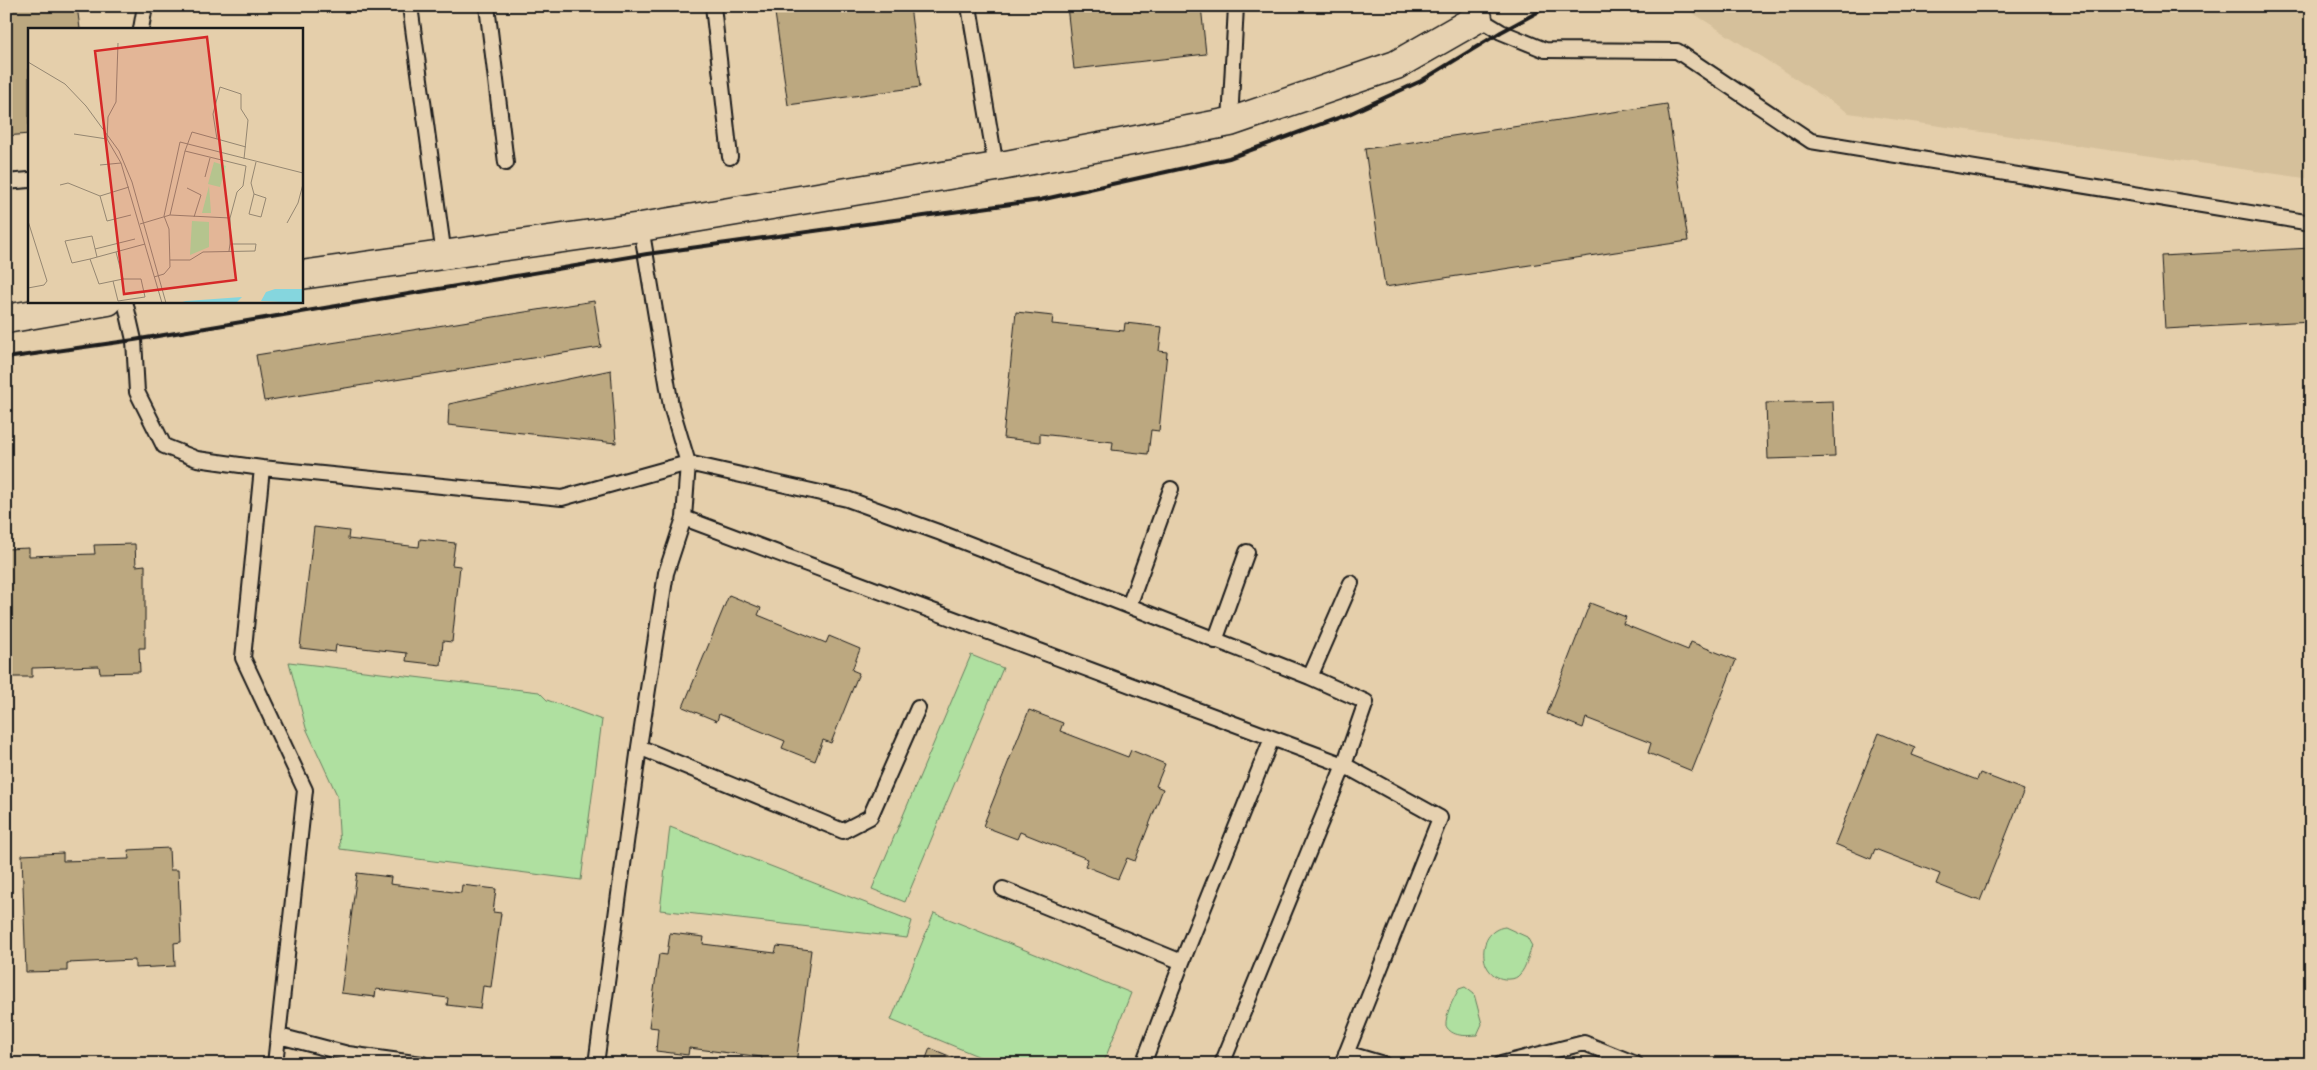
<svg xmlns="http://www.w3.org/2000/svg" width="2317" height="1070" font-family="'Shantell Sans',sans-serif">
  <rect width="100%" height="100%" fill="#e5cfab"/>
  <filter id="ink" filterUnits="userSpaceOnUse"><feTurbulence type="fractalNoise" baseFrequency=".02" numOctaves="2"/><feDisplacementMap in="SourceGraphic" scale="10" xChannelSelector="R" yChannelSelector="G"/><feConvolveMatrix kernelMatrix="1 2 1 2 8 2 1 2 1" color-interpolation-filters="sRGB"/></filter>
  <g filter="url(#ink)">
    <!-- built -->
    <path fill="#d5c09b" d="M1682,6H2311V179L1849,113Z"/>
    <!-- green -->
    <path fill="#afe0a0" stroke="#667e5e" d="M971,655L1003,668L905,902L872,889Z
      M289,662L539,692L547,700L602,720L581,880L340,849L337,795L306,728Z
      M670,827L912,921L907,938L660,910Z
      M934,913L1131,993L1103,1064H997L891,1020Z
      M1505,927L1527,937L1532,946C1529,954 1526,968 1520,974C1518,977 1514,979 1510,979C1478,982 1474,931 1505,927Z
      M1465,987L1474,994L1482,1024L1477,1035C1466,1036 1452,1037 1446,1026C1445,1015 1453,999 1459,989Z"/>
    <!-- building -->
    <path fill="#bca880" stroke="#1c1c1c" d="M17,6H77L80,29H29V134L6,136V8Z
      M774,6H910L920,87L788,105Z
      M1067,6H1201L1206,54L1074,69Z
      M1667,104L1688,241L1385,287L1365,149Z
      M2311,248V321L2165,329L2161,256Z
      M594,301L601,347L264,401L256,355Z
      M1016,312L1053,316L1052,324L1124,331L1125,323L1162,327L1159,351L1167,352L1159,431L1151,430L1148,454L1112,450L1113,442L1040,434V442L1003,438Z
      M611,370L616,443L448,425L449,404Z
      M1833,401L1835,457L1768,459L1766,403Z
      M314,527L349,531L348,539L419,547L420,539L455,543L452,565L460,566L452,642L443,641L441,665L406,661L407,653L336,645L335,652L300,648Z
      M135,544L136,566L145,565V648H139L140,672L100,673L99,666L32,668V677H6V549L29,548V556L95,554L94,545Z
      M729,595L761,608L758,615L826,643L829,636L860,649L852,670L859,673L831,743L823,740L815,761L782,748L785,741L719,714L717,721L683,707Z
      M1590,603L1626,617L1623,624L1688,650L1691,642L1736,660L1692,771L1648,753L1651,743L1586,718L1583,728L1547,714Z
      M1029,710L1063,723L1060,731L1128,757L1131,750L1165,764L1156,786L1163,789L1135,861L1127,858L1118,879L1085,866L1088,859L1020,832L1017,839L983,826Z
      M1879,733L1915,748L1912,755L1977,780L1980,773L2024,790L1980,901L1936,884L1940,874L1875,849L1871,859L1835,844Z
      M169,848L170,870H178L181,942L174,943L175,966L135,968V960L67,963V971L26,972L22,855L63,853V861L129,859L128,850Z
      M357,873L391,877L390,884L461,893L462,885L496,889L493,912L501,913L491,987L483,986L480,1009L447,1005L448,998L376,989L375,997L341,993Z
      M670,933L704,937L703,944L775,953L777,946L811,950L796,1064H761L762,1057L689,1048L688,1055L656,1051L658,1028L649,1027L659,954L667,955Z
      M930,1048L961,1061L960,1064H924Z"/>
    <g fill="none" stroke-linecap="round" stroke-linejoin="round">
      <!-- service casing -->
      <g stroke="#1c1c1c" stroke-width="18">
        <path id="service" d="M410,6L444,256
          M487,6L506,163
          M713,6L730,157
          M969,6L996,167
          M1479,12L1478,18L1501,32L1545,50L1677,51L1811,141L2311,223
          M141,29L145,6
          M1230,122L1236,6
          M6,182L29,180
          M641,227L671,406L688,463L684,518L1272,738L1182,962L1143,1064
          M125,301L134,340L137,392L164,446L197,459L262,468L562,498L688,463L847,499L941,533L1129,606L1310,677L1366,702L1344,765L1222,1064
          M262,468L243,658L305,790L275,1064
          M1129,606L1171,489
          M1215,641L1247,552
          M1310,677L1351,583
          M1272,738L1344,765L1440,818L1342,1064
          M639,747L843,831L870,817L918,708
          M1003,889L1182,962
          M279,1036L348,1054L347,1064
          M1346,1053L1383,1064
          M348,1054L422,1064
          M596,1064L639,747L666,573L684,518
          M1501,1064L1584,1043L1636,1064"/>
      </g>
      <!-- minor casing -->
      <g stroke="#1c1c1c" stroke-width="31">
        <path id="minor" d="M301,275L641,227L996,167L1230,122L1396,65L1478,18
          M6,319L108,301"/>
      </g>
      <!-- service -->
      <use href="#service" stroke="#e6d1b0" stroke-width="14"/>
      <!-- minor -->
      <use href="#minor" stroke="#e6d1b0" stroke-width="28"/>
      <!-- rail -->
      <path stroke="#1c1c1c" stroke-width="4" d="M6,358L134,340L647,254L1040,200L1229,158L1349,114L1421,81L1501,32L1549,6"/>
    </g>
  </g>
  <!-- overview -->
  <g transform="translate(28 28)">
    <rect width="275" height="275" fill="#e5cfab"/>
    <path d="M186,134L198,138L192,159L180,156ZM181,158L183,185H174ZM164,193L181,194V219L162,227Z" fill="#afe0a0"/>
    <path d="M247,261H275V275L233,273L238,264ZM214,269L208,275H151L158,273Z" fill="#85d6de"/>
    <path fill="none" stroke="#958772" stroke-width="1" d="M0,34L37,56L58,78L91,123L104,154L138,275M46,106L79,111M79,111L93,135L134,275M79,111L80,89L88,74L90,15M189,111L185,86L192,59L213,66V81L220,92L216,131M157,123L164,104L218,119M72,137L93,135M177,149L182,130M32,157L40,155L72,168M101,159L72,168L79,193L103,187M159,160L173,167L166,189M226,166L221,186L233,189L238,170L226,166L223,155L228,134M142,187L202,190M0,193L19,253L16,257L0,260M259,195L270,175L275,156M112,196L142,187L157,123L218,138L215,158L209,164L202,190V216M67,221L107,211M69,229L64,208L37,213L44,235L62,231L117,216M62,231L71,256L95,251M142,232H162L175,224L227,223L228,216H202L201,223M126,249L136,246L142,239L141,201L136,188L152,114L275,145M85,253L90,273L117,269L113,251H95L88,224"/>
    <path fill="#d62828" fill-opacity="0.15" stroke="#d62828" stroke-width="2.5" d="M179,9L208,252L96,266L67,23Z"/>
    <rect width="275" height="275" fill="none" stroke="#1c1c1c" stroke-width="2.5"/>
  </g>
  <!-- margin -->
  <rect width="2317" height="1070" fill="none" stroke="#e6d1b0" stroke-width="25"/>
  <rect x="12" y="12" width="2292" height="1045" fill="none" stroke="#1c1c1c" stroke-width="2" filter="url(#ink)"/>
</svg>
